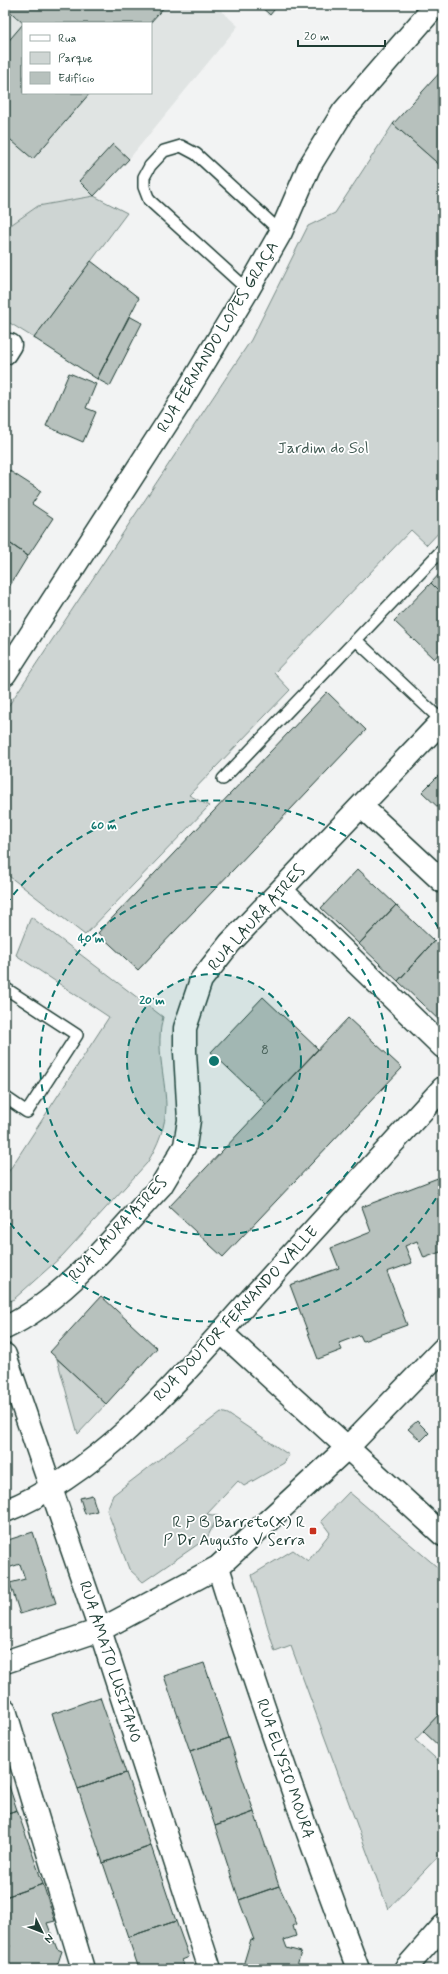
<svg xmlns="http://www.w3.org/2000/svg" width="448" height="1974" font-family="Mynerve,sans-serif">
  <rect width="100%" height="100%" fill="#f2f3f3"/>
  <filter id="ink" filterUnits="userSpaceOnUse"><feTurbulence type="fractalNoise" baseFrequency=".025" numOctaves="2"/><feDisplacementMap in="SourceGraphic" scale="8" xChannelSelector="R" yChannelSelector="G"/><feConvolveMatrix kernelMatrix="1 2 1 2 8 2 1 2 1" color-interpolation-filters="sRGB"/></filter>
  <g filter="url(#ink)">
    <!-- built -->
    <path fill="#e0e4e3" fill-rule="evenodd" d="M5,5H215L238,26L129,159L94,196L38,206L5,229ZM23,23H151V93H23Z"/>
    <!-- green -->
    <path fill="#ced5d3" stroke="#768984" d="M393,124L443,168V528L427,545L411,530L274,673L290,690L189,795L209,806L85,935L5,873V711L251,340L308,226L335,213Z
      M94,196L127,213L34,338L5,320V229L38,206Z
      M31,917L163,1017C155,1047 165,1075 166,1105C166,1126 158,1145 147,1163L62,1256L14,1299L5,1303V1177L109,1017L16,955Z
      M57,1359L106,1404L78,1434Z
      M221,1412L228,1414L289,1455L284,1463L244,1486L238,1481L207,1514L218,1516L207,1538L143,1582L129,1569L107,1510L113,1495Z
      M349,1492L443,1572V1710L415,1740L443,1765V1851L388,1909L291,1646L275,1652L252,1575L293,1550L308,1561L330,1533L321,1521Z"/>
    <!-- building -->
    <path fill="#b7c1bd" stroke="#1f3d34" d="M5,5H166L150,23H23L5,7Z
      M259,5H278L270,15Z
      M23,24V93H90L33,159L5,135V45Z
      M443,69V168L393,124Z
      M113,144L129,159L94,196L79,181Z
      M91,261L139,298L97,379L34,338Z
      M129,316L142,323L110,386L97,379Z
      M69,373L96,384L86,408L96,412L83,442L46,426Z
      M5,468L41,491L32,504L53,518L28,556L5,540Z
      M5,540L28,556L6,592L5,591Z
      M443,570V595L431,583Z
      M431,583L443,595V649L434,659L394,621Z
      M327,692L366,730L138,970L98,933Z
      M443,771V812L422,792Z
      M358,869L396,905L359,944L321,908Z
      M396,905L434,941L398,981L359,944Z
      M434,941L443,950V1024L398,981Z
      M263,997L318,1049L266,1104L211,1052Z
      M348,1018L402,1068L223,1257L169,1207Z
      M443,1176V1251L424,1258L417,1241L405,1246L412,1263L387,1272L407,1325L363,1341L360,1335L339,1343L342,1350L318,1359L290,1285L339,1268L331,1248L371,1232L362,1207Z
      M101,1296L157,1348L106,1404L50,1352Z
      M417,1421L429,1433L421,1441L408,1429Z
      M92,1495L97,1511L85,1514L80,1498Z
      M33,1532L56,1603L20,1614L10,1583L25,1579L20,1564L5,1569V1541Z
      M204,1663L229,1738L190,1751L164,1676Z
      M100,1697L126,1773L78,1789L52,1714Z
      M443,1710V1750L423,1731Z
      M229,1738L254,1812L215,1826L190,1751Z
      M126,1773L151,1846L103,1863L78,1789Z
      M5,1774L17,1810L5,1814Z
      M17,1810L43,1884L5,1897V1814Z
      M254,1812L279,1886L239,1900L215,1826Z
      M151,1846L176,1921L128,1937L103,1863Z
      M43,1884L55,1921L47,1923L57,1949L62,1951L56,1969H5V1961L10,1946L5,1932V1897Z
      M279,1886L297,1924L293,1926L296,1936L284,1940L287,1948L301,1952L296,1969H242L251,1939L254,1940L239,1900Z
      M176,1921L189,1957L182,1960L185,1969H139L128,1937Z"/>
    <g fill="none" stroke-linecap="round" stroke-linejoin="round">
      <!-- lane casing -->
      <g stroke="#1f3d34" stroke-width="14">
        <path id="lane" d="M248,290L149,200L144,187V177L150,166L164,151L181,146L196,154L281,232
          M356,640L442,721
          M223,779L443,549
          M5,988L77,1035L27,1112L5,1097"/>
      </g>
      <!-- street casing -->
      <g stroke="#1f3d34" stroke-width="25">
        <path id="street" d="M5,353L10,345
          M5,674L178,406L248,290L281,232L309,167L343,112L436,5
          M361,806L443,882
          M281,890L443,1047
          M5,1328C66,1299 115,1235 161,1186L185,1146L189,1120L185,1052V1028L201,980L230,943L443,720
          M221,1332L443,1535
          M5,1355L100,1630L210,1969
          M5,1511C103,1473 187,1370 256,1293C319,1225 381,1156 443,1088
          M218,1567C260,1702 308,1836 358,1969
          M5,1662L100,1630L218,1567L348,1447L443,1349
          M5,1710L83,1969
          M405,1969L443,1926"/>
      </g>
      <!-- lane -->
      <use href="#lane" stroke="#fff" stroke-width="11"/>
      <!-- street -->
      <use href="#street" stroke="#fff" stroke-width="22"/>
    </g>
  </g>
  <!-- distance rings -->
  <circle cx="214" cy="1061" r="87" fill="#0f766e" fill-opacity=".12"/>
  <g fill="none" stroke="#0f766e" stroke-width="2" stroke-dasharray="7 5">
    <circle cx="214" cy="1061" r="87"/>
    <circle cx="214" cy="1061" r="174"/>
    <path d="M442 1188A261 261 0 0 1 6 1218M6 904A261 261 0 0 1 442 934"/>
  </g>
  <!-- markers -->
  <rect fill="#c8321e" stroke="#fff" stroke-width="1.5" x="309" y="1527" width="8" height="8" rx="2"/>
  <g text-anchor="middle" dominant-baseline="central" stroke-width="3.5" stroke-linejoin="round" paint-order="stroke">
    <!-- number labels -->
    <g font-size="14" fill="#455e56">
      <text x="265" y="1050">8</text>
    </g>
    <!-- street labels -->
    <g font-size="16" fill="#1f3d34" stroke="#fff">
      <text transform="translate(218 337) rotate(-59)">RUA FERNANDO LOPES GRAÇA</text>
      <text transform="translate(257 918) rotate(-48)">RUA LAURA AIRES</text>
      <text transform="translate(118 1229) rotate(-47)">RUA LAURA AIRES</text>
      <text transform="translate(236 1314) rotate(-47)">RUA DOUTOR FERNANDO VALLE</text>
      <text transform="translate(110 1662) rotate(72)">RUA AMATO LUSITANO</text>
      <text transform="translate(285 1769) rotate(71)">RUA ELYSIO MOURA</text>
    </g>
    <!-- park labels -->
    <g font-size="16" fill="#425b54" stroke="#fff">
      <text x="323" y="448">Jardim do Sol</text>
    </g>
    <!-- poi labels -->
    <g font-size="16" fill="#1f3d34" stroke="#fff" text-anchor="end">
      <text x="305" y="1522">R P B Barreto(X) R<tspan x="305" dy="18">P Dr Augusto V Serra</tspan></text>
    </g>
  </g>
  <circle cx="214" cy="1061" r="6" fill="#0f766e" stroke="#fff" stroke-width="2"/>
  <g font-size="12" text-anchor="middle" font-weight="bold" fill="#0f766e" stroke="#fff" stroke-width="3.5" stroke-linejoin="round" paint-order="stroke">
    <text x="104" y="829">60 m</text>
    <text x="91" y="942">40 m</text>
    <text x="152" y="1004">20 m</text>
  </g>
  <!-- margin -->
  <rect width="448" height="1974" fill="none" stroke="#fff" stroke-width="20"/>
  <rect x="10" y="10" width="428" height="1954" fill="none" stroke="#1f3d34" stroke-width="1.5" filter="url(#ink)"/>
  <!-- legend -->
  <rect x="22" y="22" width="130" height="72" fill="#ffffff" stroke="#a5b1ae"/>
  <rect x="30" y="35" width="20" height="6" fill="#ffffff" stroke="#a5b1ae"/>
  <text x="58" y="42" font-size="12" fill="#1f3d34">Rua</text>
  <rect x="30" y="52" width="20" height="12" fill="#ced5d3" stroke="#a5b1ae"/>
  <text x="58" y="62" font-size="12" fill="#1f3d34">Parque</text>
  <rect x="30" y="72" width="20" height="12" fill="#b7c1bd" stroke="#a5b1ae"/>
  <text x="58" y="82" font-size="12" fill="#1f3d34">Edifício</text>
  <!-- north arrow -->
  <g transform="translate(42 1932) rotate(133)" stroke="#ffffff" stroke-width="3" paint-order="stroke">
  <path d="M0-3L7 15L0 10L-7 15Z" fill="#1f3d34"/>
  <text y="-6" font-size="11" font-weight="bold" text-anchor="middle" fill="#1f3d34">N</text>
  </g>
  <!-- scale -->
  <path d="M298 40v6h87v-6" fill="none" stroke="#1f3d34" stroke-width="2"/>
  <text x="304" y="40" font-size="12" fill="#1f3d34" stroke="#ffffff" stroke-width="3" paint-order="stroke">20 m</text>
</svg>
